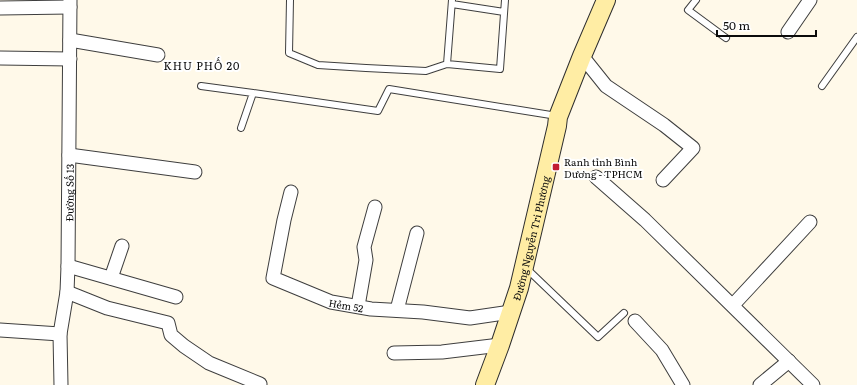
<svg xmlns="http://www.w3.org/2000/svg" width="857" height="385" font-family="Literata,serif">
  <rect width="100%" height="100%" fill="#fff9e9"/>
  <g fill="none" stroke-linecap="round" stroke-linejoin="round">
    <!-- lane casing -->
    <g stroke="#3e3e3e" stroke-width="8">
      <path id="lane" d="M290,0L289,53L318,65L366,68L426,71L447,64
        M452,0L447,64L500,69L505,0
        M696,0L688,10L726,38
        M452,4L504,12
        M201,86L253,93
        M822,86L857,37
        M241,128L253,93L378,111L389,89L557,116
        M527,269L598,337L624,313"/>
    </g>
    <!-- street casing -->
    <g stroke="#3e3e3e" stroke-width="15">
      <g id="street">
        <path d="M0,8L70,7"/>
        <path d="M788,32L810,0"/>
        <path d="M70,40L158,55"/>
        <path d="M582,56L606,86L664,125L693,148L663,180"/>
        <path d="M0,58L70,59"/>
        <path d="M69,155L195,172"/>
        <path d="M596,177L645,220L813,385"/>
        <path id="s1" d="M291,192L284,220L273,278L331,302L371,309L423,312L470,318L511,312"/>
        <path d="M68,266L176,297"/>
        <path d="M111,278L122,246"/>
        <path d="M67,292L107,308L168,323L171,335L184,346L209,363L260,384"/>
        <path d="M733,305L810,222"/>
        <path d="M358,306L366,260L364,247L375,207"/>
        <path d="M397,310L417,233"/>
        <path d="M635,321L662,350L683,385"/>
        <path d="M0,330L60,334"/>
        <path d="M394,353L442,352L500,345"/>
        <path id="s2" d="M61,385L60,334L67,292L68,266L70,0"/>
        <path d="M760,385L789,361"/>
      </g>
    </g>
    <!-- secondary casing -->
    <g stroke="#2d2d2d" stroke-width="20">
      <g id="secondary">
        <path id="s3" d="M485,385L500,345L519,288L557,126L558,117L582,56L606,0"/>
      </g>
    </g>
    <!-- lane -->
    <use href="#lane" stroke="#fff" stroke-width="6"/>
    <!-- street -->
    <use href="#street" stroke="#fff" stroke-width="13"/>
    <!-- secondary -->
    <use href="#secondary" stroke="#ffeda4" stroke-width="18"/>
  </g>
  <!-- markers -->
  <rect fill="#c21c32" stroke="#fff" stroke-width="1.5" x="552" y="163" width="8" height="8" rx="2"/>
  <g text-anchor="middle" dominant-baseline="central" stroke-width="4" stroke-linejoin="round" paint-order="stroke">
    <!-- poi labels -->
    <g font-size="10" fill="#0b0b0b" stroke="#fff" text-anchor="start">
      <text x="564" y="161">Ranh tỉnh Bình<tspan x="564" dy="12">Dương - TPHCM</tspan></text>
    </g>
    <!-- street labels -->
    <g font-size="10" fill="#0b0b0b" stroke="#fff">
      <text stroke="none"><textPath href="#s2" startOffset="193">Đường Số 13</textPath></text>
      <text stroke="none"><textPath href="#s3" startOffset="154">Đường Nguyễn Tri Phương</textPath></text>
      <text stroke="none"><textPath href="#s1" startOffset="166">Hẻm 52</textPath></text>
    </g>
    <!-- neighbourhood labels -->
    <g font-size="11" letter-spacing="1" fill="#0b0b0b" stroke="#fff">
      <text x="202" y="65">KHU PHỐ 20</text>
    </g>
  </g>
  <!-- scale -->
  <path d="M717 30v6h99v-6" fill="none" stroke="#0b0b0b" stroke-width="2"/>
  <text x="723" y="30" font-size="12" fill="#0b0b0b" stroke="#ffffff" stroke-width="3" paint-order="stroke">50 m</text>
</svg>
